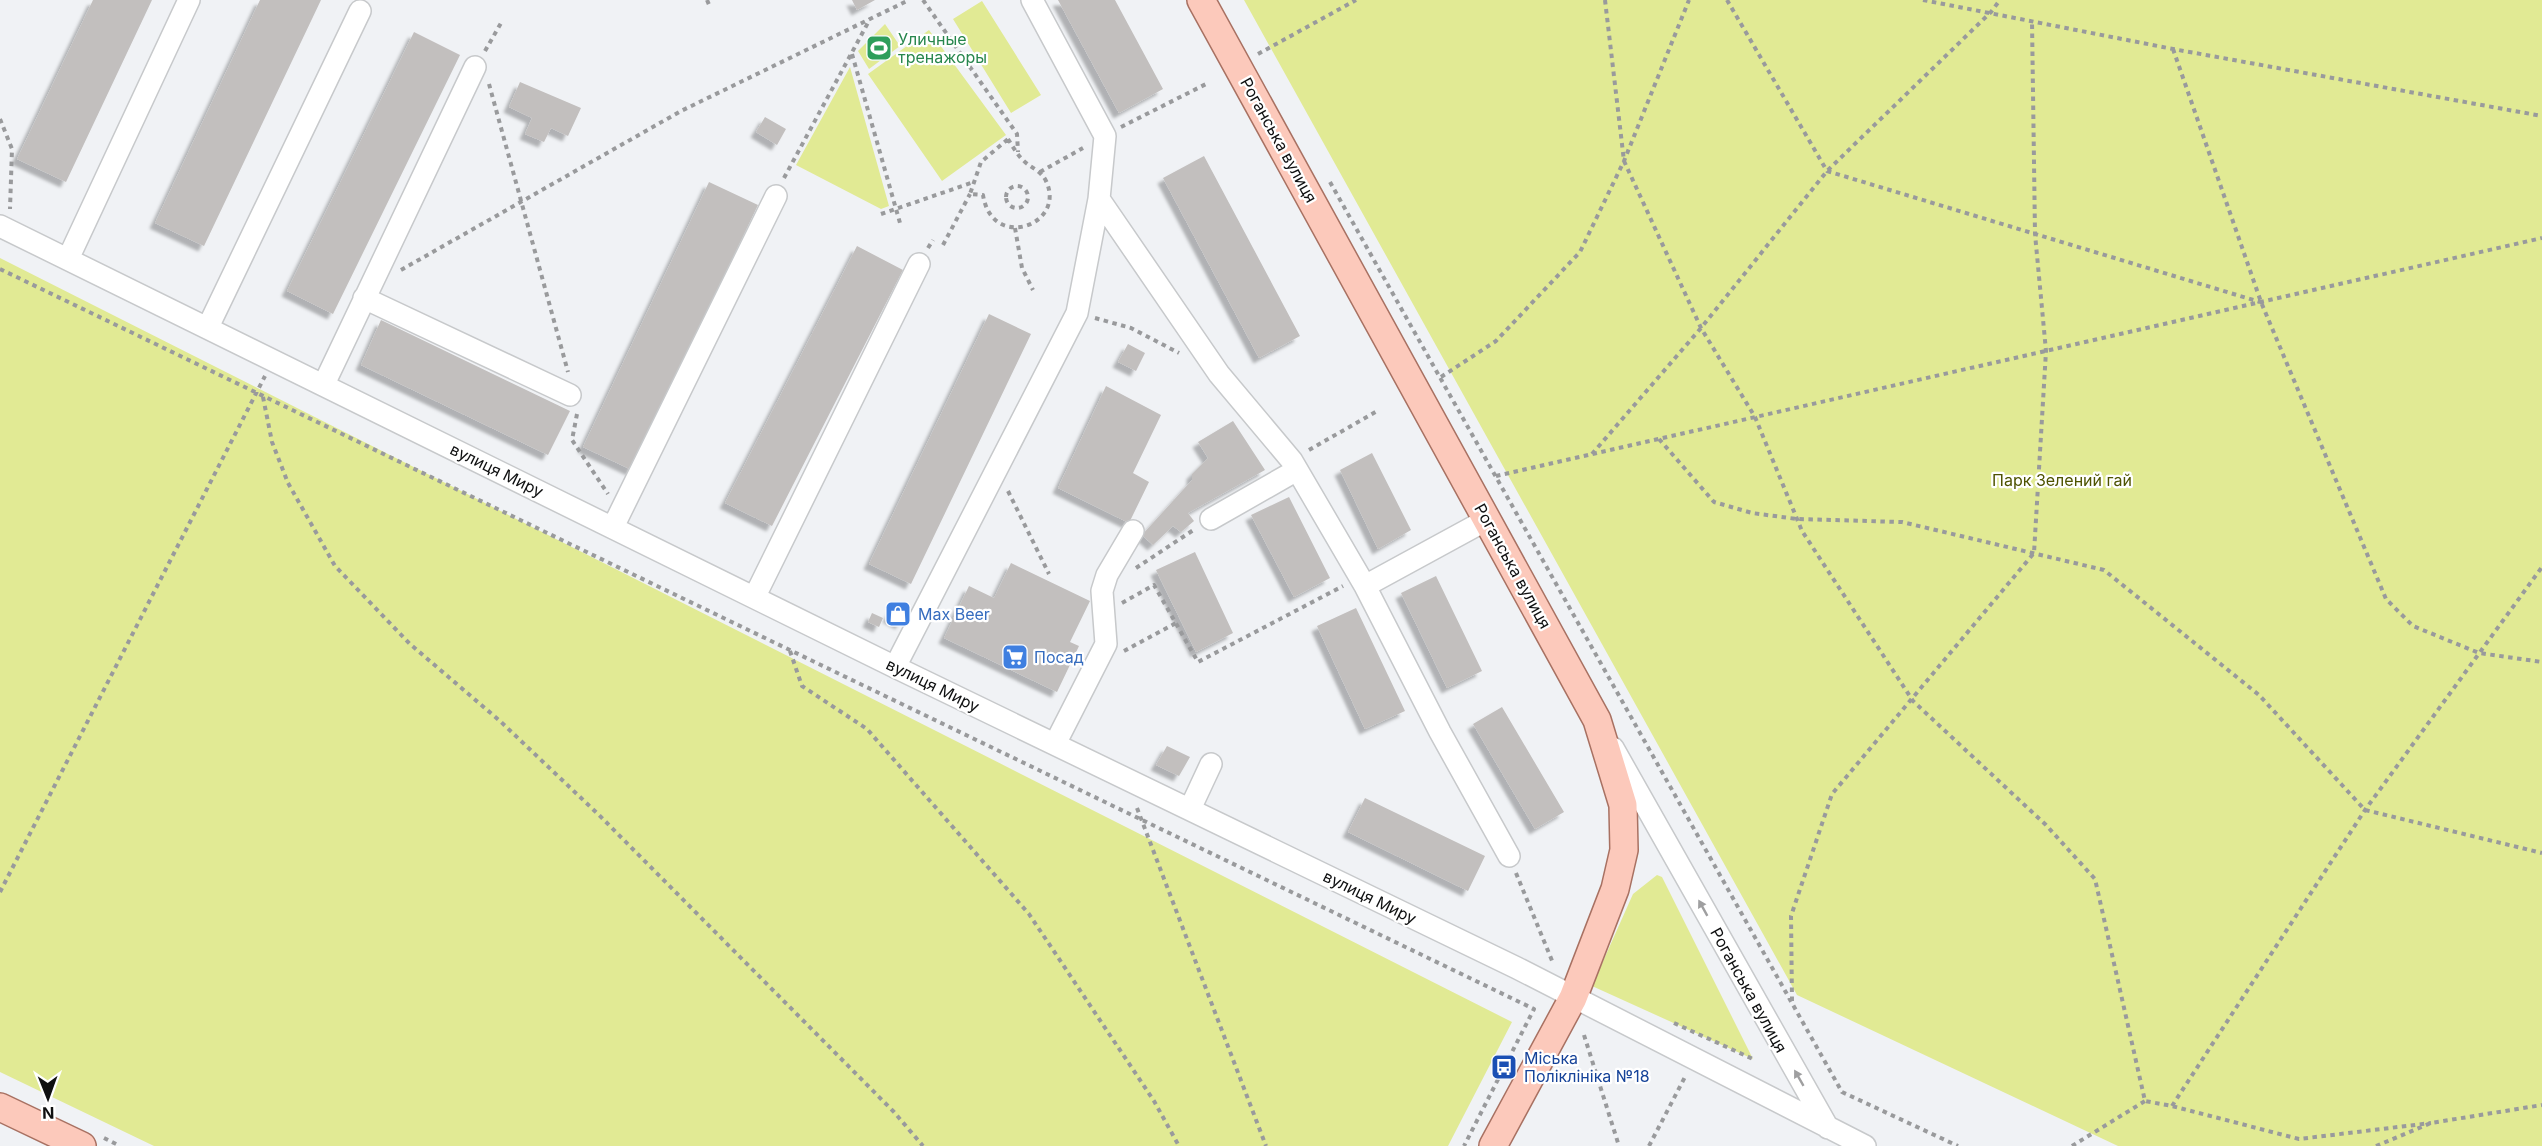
<svg xmlns="http://www.w3.org/2000/svg" width="2542" height="1146" font-family="Inter,sans-serif">
  <defs>
    <filter id="shadow"><feDropShadow dx="-5.5" dy="5.5" stdDeviation="1.5" flood-color="#0004"/></filter>
  </defs>
  <rect width="100%" height="100%" fill="#f0f2f5"/>
  <!-- green -->
  <path fill="#e1ea94" d="M1244,0H2542V1146H2118L1797,995Z
    M982,1L1041,95L1011,113L953,19Z
    M885,24L900,46L869,69L858,51Z
    M929,30L1006,135L942,181L868,74Z
    M850,67L889,206L881,209L796,165Z
    M0,258L1512,1022L1448,1146H154L0,1072Z
    M1657,875L1662,877L1753,1059L1592,986L1633,894Z"/>
  <!-- building -->
  <path fill="#c2bfbe" filter="url(#shadow)" d="M93,0H152L66,182L17,159Z
    M260,0H321L204,246L155,223Z
    M852,0H875L857,10Z
    M1058,0H1115L1163,89L1119,113Z
    M414,32L460,55L333,314L287,291Z
    M520,82L581,108L568,136L551,128L544,142L525,134L532,118L509,107Z
    M765,117L786,129L777,145L756,132Z
    M1204,156L1300,336L1259,358L1163,178Z
    M709,182L758,205L632,470L583,447Z
    M857,246L903,270L772,526L725,503Z
    M989,314L1031,334L911,584L869,564Z
    M381,320L570,411L548,455L361,365Z
    M1128,344L1145,353L1136,371L1118,362Z
    M1106,386L1161,415L1133,473L1149,482L1129,523L1058,488Z
    M1233,421L1265,470L1188,513L1194,521L1181,532L1173,526L1153,545L1142,535L1192,480V474L1208,458L1198,442Z
    M1372,453L1411,530L1378,549L1340,470Z
    M1289,497L1330,578L1294,597L1251,515Z
    M1195,552L1233,633L1196,652L1156,570Z
    M1011,563L1090,601L1070,642L1079,646L1057,692L944,638L969,586L994,598Z
    M1436,576L1482,671L1447,688L1401,593Z
    M895,605L907,611L901,624L888,617Z
    M1356,608L1405,711L1365,729L1317,626Z
    M872,613L883,618L879,627L868,622Z
    M1502,707L1564,812L1535,829L1473,724Z
    M1167,746L1190,757L1179,776L1156,765Z
    M1365,798L1485,856L1468,891L1348,832Z"/>
  <g fill="none" stroke-linecap="round" stroke-linejoin="round">
    <!-- minor casing -->
    <g stroke="#c7c9cb" stroke-width="24">
      <path id="minor" d="M1032,0L1105,136L1099,199L1219,374L1292,461L1365,586L1440,732L1509,856
        M0,226L895,667L1517,968L1865,1146
        M68,259L189,0
        M364,298L570,395
        M208,327L360,11
        M324,384L475,67
        M1211,519L1297,470
        M613,527L776,196
        M1365,586L1488,519
        M755,596L919,264
        M895,667L1077,313L1099,199
        M1055,744L1106,644L1102,591L1107,575L1133,531
        M1613,748L1828,1128
        M1190,809L1211,764"/>
    </g>
    <!-- major casing -->
    <g stroke="#a87162" stroke-width="30">
      <path id="major" d="M1201,0L1597,720L1623,805L1624,850L1615,889L1573,998L1493,1146
        M0,1107L82,1146"/>
    </g>
    <!-- path -->
    <path stroke="#999a9c" stroke-width="4" stroke-dasharray="4.5 4.5" stroke-linecap="butt" d="M707,0L710,7
      M923,0L1017,134L1018,152
      M1605,0L1624,161L1701,328L1755,417L1802,531L1913,701L2046,825L2095,879L2145,1101L2172,1106L2299,1139L2431,1123
      M1727,0L1827,171L2260,302
      M1923,0L2173,49L2542,116
      M2173,49L2261,302L2386,599L2413,626L2479,653L2542,662
      M485,51L501,23
      M852,54L900,223
      M1258,54L1356,0
      M489,84L568,372
      M0,119L12,149L10,209
      M1121,127L1206,84
      M1008,139C1013,147 1018,156 1025,162C1033,169 1041,171 1046,181C1067,225 992,252 983,195L970,194L981,162Z
      M1040,172L1083,148
      M784,178L870,19
      M1330,182L1842,1092L1958,1146
      M1006 197a11 11 0 1 1 22 0a11 11 0 1 1-22 0Z
      M881,214L971,183
      M1015,228L1022,268L1033,290
      M943,245L970,194
      M928,248L933,240
      M0,269L1534,1009L1464,1146
      M401,270L681,111L909,0
      M1095,318L1131,328L1179,353
      M1441,377L1496,341L1580,252L1624,161L1689,0
      M263,397L272,442L288,483L335,566L410,644L500,721L599,815L894,1112L923,1146
      M577,414L572,440L608,494
      M1659,439L1714,502L1752,513L1797,519L1902,522L2104,570L2259,695L2365,810L2542,853
      M1309,450L1379,410
      M1592,454L1701,328L1827,171L1991,12L2000,0
      M1496,476L2542,238
      M1008,491L1049,574
      M1136,568L1195,529
      M1122,603L1154,585L1198,662L1343,586
      M790,651L802,686L867,729L1029,914L1154,1101L1179,1146
      M1124,651L1176,623
      M1137,808L1266,1146
      M1516,873L1553,963
      M0,892L265,376
      M1792,1001L1791,916L1832,794L2034,553L2046,351L2035,234L2032,21
      M1674,1023L1753,1059
      M1584,1035L1619,1146
      M2172,1106L2365,810L2542,567
      M104,1138L120,1146
      M1649,1146L1686,1075
      M2072,1146L2145,1101
      M2376,1146L2431,1123L2542,1105"/>
    <!-- minor -->
    <use href="#minor" stroke="#fff" stroke-width="21"/>
    <!-- major -->
    <use href="#major" stroke="#fcc9bb" stroke-width="27"/>
  </g>
  <!-- one-way arrows -->
  <defs><path id="oneway-solid" d="M-6-.8H1V-3.2L6.5 0L1 3.2V.8H-6Z" transform="scale(1.5)"/></defs>
  <g fill="#9f9fa0">
    <use href="#oneway-solid" transform="translate(1703 908) rotate(-119)"/>
    <use href="#oneway-solid" transform="translate(1799 1078) rotate(-120)"/>
  </g>
  <!-- icons -->
  <defs>
    <g id="stadium-square" transform="scale(1.35)"><rect x="-9" y="-9" width="18" height="18" rx="4" fill="#2e9e5b" stroke="#fff"/><path d="M0-5a6.5 5 0 1 0 0 10a6.5 5 0 1 0 0-10ZM-3.5-1.8h7v3.6h-7Z" fill="#fff"/></g>
    <g id="shop-square" transform="scale(1.35)"><rect x="-9" y="-9" width="18" height="18" rx="4" fill="#3f7fe0" stroke="#fff"/><path d="M-5-2.5h2.3a2.7 3.5 0 0 1 5.4 0H5L5.5 6h-11ZM-1.5-2.5h3a1.5 2.3 0 0 0-3 0Z" fill="#fff"/></g>
    <g id="supermarket-square" transform="scale(1.35)"><rect x="-9" y="-9" width="18" height="18" rx="4" fill="#3f7fe0" stroke="#fff"/><path d="M-6-5.5h2.5l.6 2H6L4.5 2H-2.5L-4.4-4H-6ZM-1.5 3.2a1.3 1.3 0 1 0 .1 0ZM3 3.2a1.3 1.3 0 1 0 .1 0Z" fill="#fff"/></g>
    <g id="bus-square" transform="scale(1.35)"><rect x="-9" y="-9" width="18" height="18" rx="4" fill="#1a4fb4" stroke="#fff"/><path d="M-5-6H5V4H4V6H2V4H-2V6H-4V4H-5ZM-3.5-4V0h7V-4ZM-3.5 1.2v1.5H-2V1.2ZM2 1.2v1.5H3.5V1.2Z" fill="#fff"/></g>
  </defs>
  <g fill-rule="evenodd">
    <use href="#stadium-square" x="879" y="48"/>
    <use href="#shop-square" x="898" y="614"/>
    <use href="#supermarket-square" x="1015" y="657"/>
    <use href="#bus-square" x="1504" y="1067"/>
  </g>
  <g text-anchor="middle" dominant-baseline="central" stroke-width="4.5" stroke-linejoin="round" paint-order="stroke">
    <!-- leisure labels -->
    <g font-size="16" fill="#27864d" stroke="#fff" text-anchor="start">
      <text x="898" y="39">Уличные<tspan x="898" dy="18">тренажоры</tspan></text>
    </g>
    <!-- street labels -->
    <g font-size="16" fill="#0f1011" stroke="#fff">
      <text transform="translate(1279 140) rotate(61)">Роганська вулиця</text>
      <text transform="translate(497 470) rotate(26)">вулиця Миру</text>
      <text transform="translate(1513 566) rotate(61)">Роганська вулиця</text>
      <text transform="translate(933 685) rotate(26)">вулиця Миру</text>
      <text transform="translate(1370 897) rotate(26)">вулиця Миру</text>
      <text transform="translate(1749 990) rotate(61)">Роганська вулиця</text>
    </g>
    <!-- park labels -->
    <g font-size="16" fill="#4e5301" stroke="#fff">
      <text x="2062" y="480">Парк Зелений гай</text>
    </g>
    <!-- shop labels -->
    <g font-size="16" fill="#366cbe" stroke="#fff" text-anchor="start">
      <text x="918" y="614">Max Beer</text>
      <text x="1034" y="657">Посад</text>
    </g>
    <!-- transit labels -->
    <g font-size="16" fill="#164399" stroke="#fff" text-anchor="start">
      <text x="1524" y="1058">Міська<tspan x="1524" dy="18">Поліклініка №18</tspan></text>
    </g>
  </g>
  <!-- north arrow -->
  <g transform="translate(48 1098) rotate(179)" stroke="#ffffff" stroke-width="4.5" paint-order="stroke">
  <path d="M0-4.5L10 22L0 15L-10 22Z" fill="#0f1011"/>
  <text y="-9" font-size="16" font-weight="bold" text-anchor="middle" fill="#0f1011">N</text>
  </g>
</svg>
